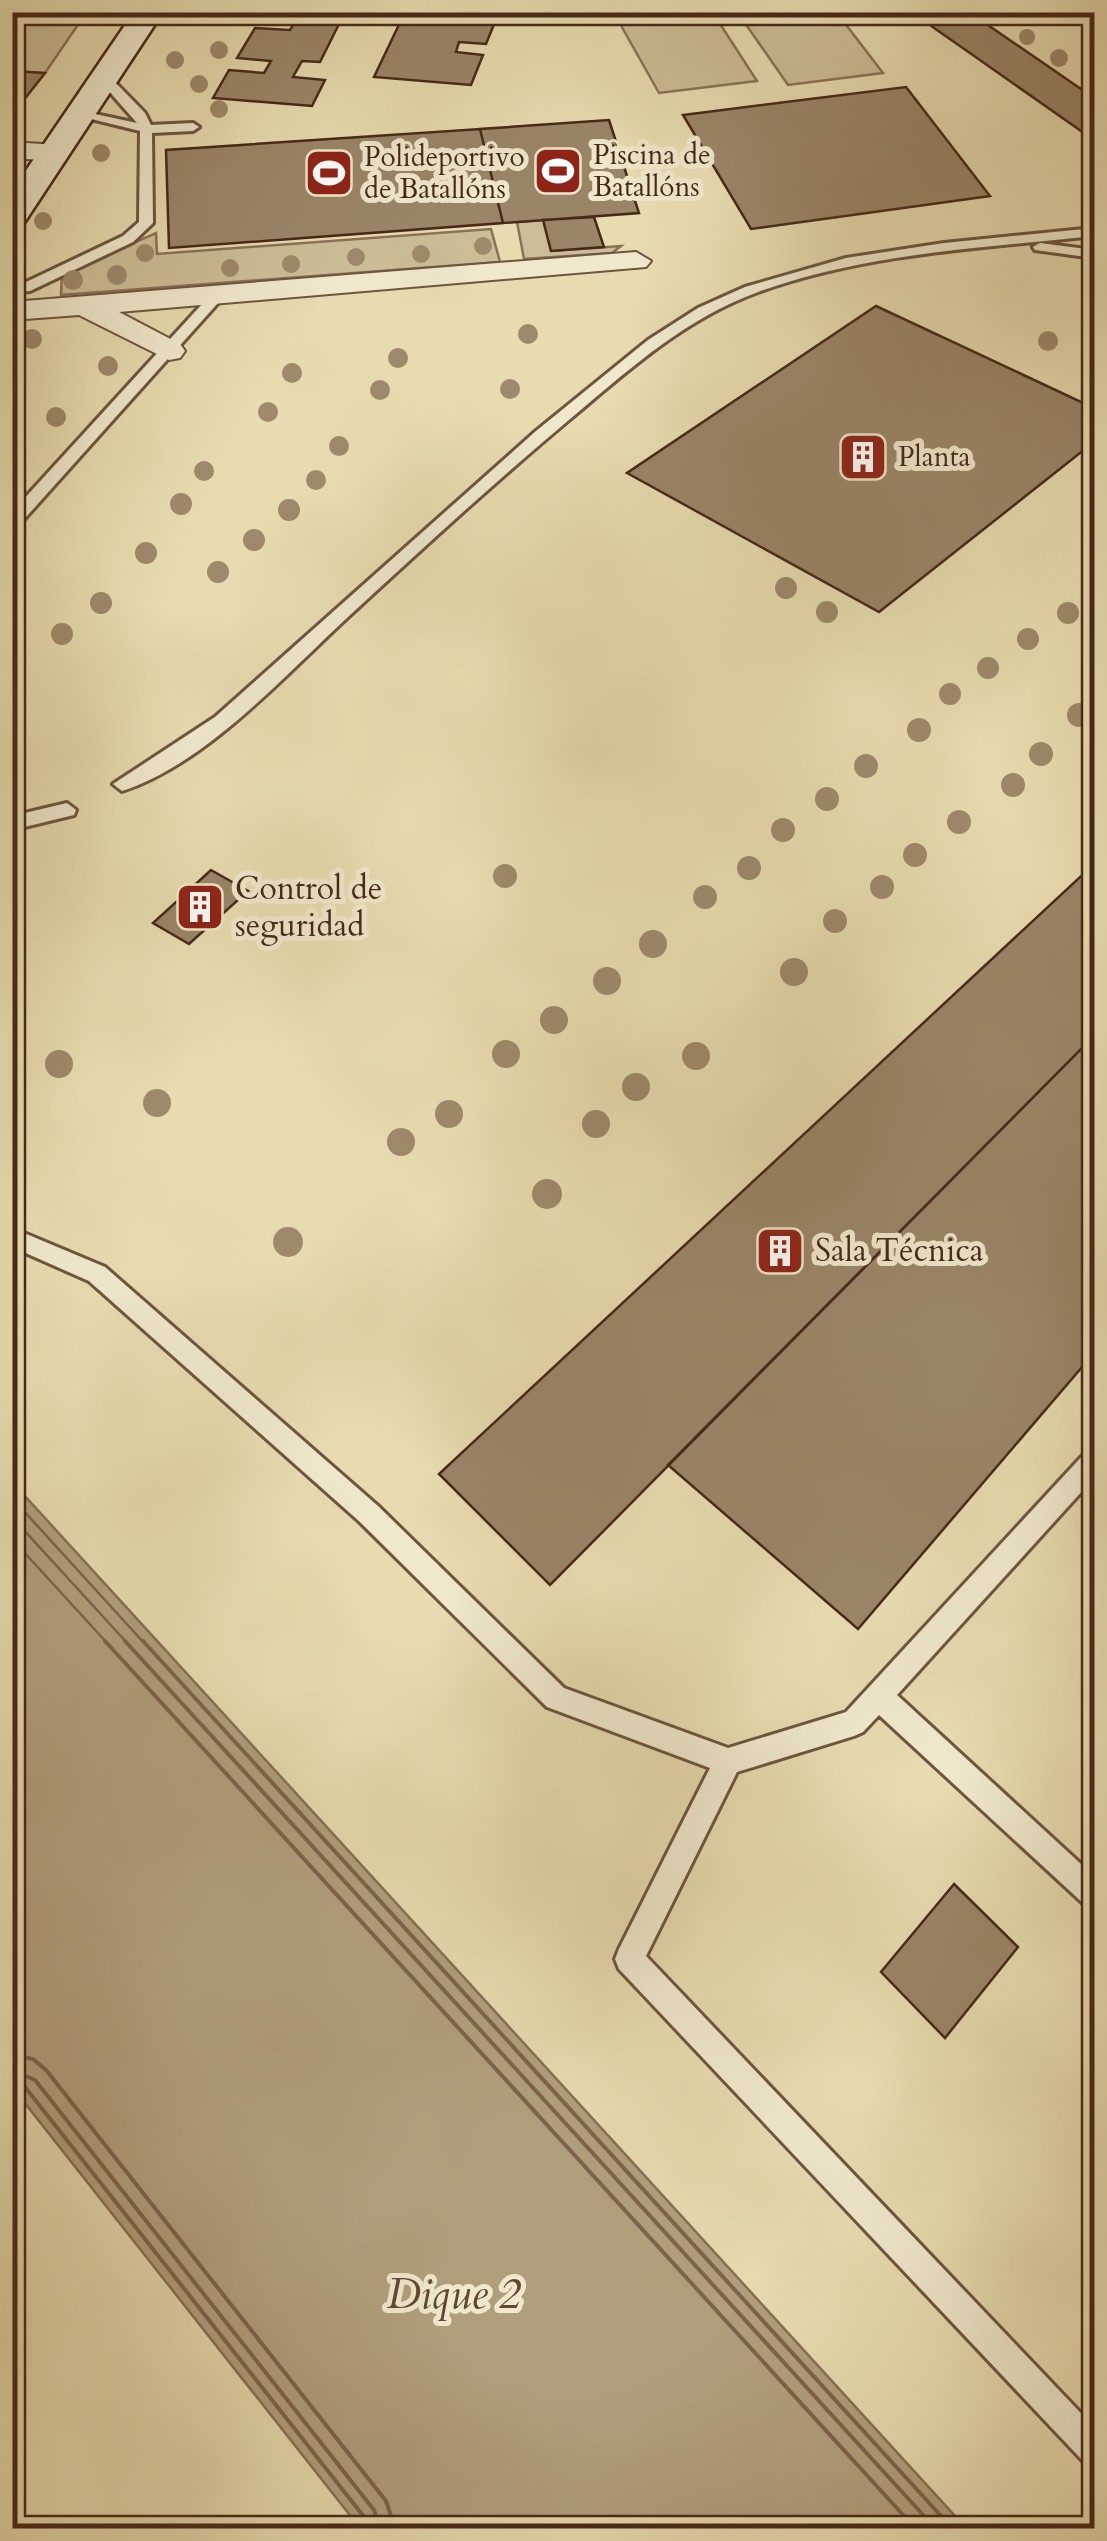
<svg xmlns="http://www.w3.org/2000/svg" width="1107" height="2541" font-family="Cardo,serif">
  <rect width="100%" height="100%" fill="#e7dbaf"/>
  <filter id="stains"><feTurbulence type="fractalNoise" baseFrequency=".002" numOctaves="4"/><feColorMatrix values="0 0 0 0 .2 0 0 0 0 .09 0 0 0 0 .02 0 0 0 .5 -.17"/></filter>
  <radialGradient id="worn" r=".72"><stop offset=".6" stop-color="#630" stop-opacity="0"/><stop offset="1" stop-color="#630" stop-opacity=".3"/></radialGradient>
  <!-- green -->
  <path fill="#ccbd96" stroke="#8a7258" stroke-width="2.5" d="M12,13H86L45,73L13,71Z
    M614,13H713L757,81L659,93Z
    M738,13H837L883,73L788,85Z
    M544,220L551,251L621,246L612,253L524,259L517,222Z
    M491,229L500,262L61,295L62,274L156,233L157,254Z"/>
  <!-- water -->
  <path fill="#b19e7c" stroke="#876f54" stroke-width="2.5" d="M13,1483L966,2528H360L13,2088Z"/>
  <g fill="none" stroke-linecap="round" stroke-linejoin="round">
    <!-- shore-far1 -->
    <path stroke="#7c634a" stroke-width="2.5" d="M12,1498L145,1644
      M12,1517L128,1644
      M12,1539L108,1644"/>
    <!-- shore -->
    <path stroke="#7c634a" stroke-width="4" d="M105,1641L915,2528
      M125,1641L935,2528
      M143,1641L952,2528
      M12,2055L33,2059L46,2070L386,2501L395,2528
      M12,2070L35,2080L374,2510L380,2528
      M12,2083L25,2087L365,2518L367,2528"/>
  </g>
  <!-- building -->
  <path fill="#9a8567" stroke="#472819" stroke-width="2.5" d="M262,12H345L320,62L302,61L293,77L325,80L312,106L213,98L229,70L264,73L271,61L237,58L255,28L290,30L295,21L259,18Z
    M405,12L497,17L486,44L459,42L456,52L483,55L471,85L374,77Z
    M930,12H969L1094,98V140L917,16Z
    M1053,12H1094V25Z
    M12,71L45,73L23,101H12Z
    M906,87L990,196L751,229L683,115Z
    M609,120L639,213L503,223L480,129Z
    M480,129L503,223L169,248L166,150Z
    M594,217L604,247L551,251L543,220Z
    M876,306L1094,408V442L879,612L627,473Z
    M1094,864V1036L550,1585L439,1474Z
    M211,870L248,891L189,944L153,923Z
    M1094,1036V1353L858,1629L668,1465Z
    M954,1884L1018,1947L945,2038L881,1972Z"/>
  <g fill="none" stroke-linecap="round" stroke-linejoin="round">
    <!-- lane casing -->
    <g stroke="#6f553e" stroke-width="6">
      <path id="lane" d="M100,75H108L145,113L151,125L193,123L199,127L193,131L152,133L153,223L133,242L30,291L12,293V285L22,284L123,236L139,222L140,131L75,115L81,111L137,123L100,81Z
        M1094,228V236C981,248 866,253 758,292C687,318 633,366 576,414C498,479 424,547 349,616C286,674 206,764 122,791L113,784L215,717L536,431L648,340L698,308L745,287L846,258L944,243Z
        M1040,243L1094,250V258L1035,250L1033,247Z
        M214,291L226,294L18,526L12,527V512Z
        M67,803L76,810L74,815L12,830V816Z
        M12,1228L105,1267L378,1506L564,1688L728,1748L846,1712L1085,1453L1094,1450V1478L897,1695L1094,1876V1908L1084,1904L879,1715L863,1732L854,1736L737,1772L646,1956L1094,2427V2466L1083,2461L619,1969L615,1959L619,1949L710,1768L547,1707L360,1522L89,1281L12,1247Z"/>
    </g>
    <!-- street casing -->
    <g stroke="#6f553e" stroke-width="4">
      <path id="street" d="M12,142L56,145L70,153L56,161L12,158Z
        M636,252L651,261L646,267L119,312L180,344L185,351L180,358L169,360L79,315L12,320V302Z"/>
    </g>
    <!-- secondary casing -->
    <g stroke="#472819" stroke-width="5">
      <path id="secondary" d="M134,12H163L24,223L12,226V191Z"/>
    </g>
    <!-- lane -->
    <use href="#lane" fill="#efe8cb" fill-rule="evenodd"/>
    <!-- street -->
    <use href="#street" fill="#efe8cb" fill-rule="evenodd"/>
    <!-- secondary -->
    <use href="#secondary" fill="#efe8cb" fill-rule="evenodd"/>
  </g>
  <!-- trees -->
  <g fill="#9e896a">
    <circle cx="1027" cy="37" r="8"/>
    <circle cx="219" cy="50" r="9"/>
    <circle cx="1059" cy="58" r="9"/>
    <circle cx="175" cy="60" r="9"/>
    <circle cx="199" cy="84" r="9"/>
    <circle cx="219" cy="109" r="9"/>
    <circle cx="101" cy="153" r="9"/>
    <circle cx="43" cy="221" r="9"/>
    <circle cx="483" cy="246" r="9"/>
    <circle cx="145" cy="253" r="9"/>
    <circle cx="421" cy="254" r="9"/>
    <circle cx="356" cy="257" r="9"/>
    <circle cx="291" cy="264" r="9"/>
    <circle cx="230" cy="268" r="9"/>
    <circle cx="117" cy="275" r="10"/>
    <circle cx="73" cy="280" r="10"/>
    <circle cx="528" cy="334" r="10"/>
    <circle cx="32" cy="339" r="10"/>
    <circle cx="1048" cy="341" r="10"/>
    <circle cx="398" cy="358" r="10"/>
    <circle cx="108" cy="366" r="10"/>
    <circle cx="292" cy="373" r="10"/>
    <circle cx="510" cy="389" r="10"/>
    <circle cx="380" cy="390" r="10"/>
    <circle cx="268" cy="412" r="10"/>
    <circle cx="56" cy="417" r="10"/>
    <circle cx="339" cy="446" r="10"/>
    <circle cx="204" cy="471" r="10"/>
    <circle cx="316" cy="480" r="10"/>
    <circle cx="181" cy="504" r="11"/>
    <circle cx="289" cy="510" r="11"/>
    <circle cx="254" cy="540" r="11"/>
    <circle cx="146" cy="553" r="11"/>
    <circle cx="218" cy="572" r="11"/>
    <circle cx="786" cy="588" r="11"/>
    <circle cx="101" cy="603" r="11"/>
    <circle cx="827" cy="612" r="11"/>
    <circle cx="1068" cy="613" r="11"/>
    <circle cx="62" cy="634" r="11"/>
    <circle cx="1028" cy="639" r="11"/>
    <circle cx="988" cy="668" r="11"/>
    <circle cx="950" cy="694" r="11"/>
    <circle cx="1079" cy="715" r="12"/>
    <circle cx="919" cy="730" r="12"/>
    <circle cx="1041" cy="754" r="12"/>
    <circle cx="866" cy="766" r="12"/>
    <circle cx="1013" cy="785" r="12"/>
    <circle cx="827" cy="799" r="12"/>
    <circle cx="959" cy="822" r="12"/>
    <circle cx="783" cy="830" r="12"/>
    <circle cx="915" cy="855" r="12"/>
    <circle cx="749" cy="868" r="12"/>
    <circle cx="505" cy="876" r="12"/>
    <circle cx="882" cy="887" r="12"/>
    <circle cx="705" cy="897" r="12"/>
    <circle cx="835" cy="921" r="12"/>
    <circle cx="653" cy="944" r="14"/>
    <circle cx="794" cy="972" r="14"/>
    <circle cx="607" cy="981" r="14"/>
    <circle cx="554" cy="1020" r="14"/>
    <circle cx="506" cy="1054" r="14"/>
    <circle cx="696" cy="1056" r="14"/>
    <circle cx="59" cy="1064" r="14"/>
    <circle cx="636" cy="1087" r="14"/>
    <circle cx="157" cy="1103" r="14"/>
    <circle cx="449" cy="1114" r="14"/>
    <circle cx="596" cy="1124" r="14"/>
    <circle cx="401" cy="1142" r="14"/>
    <circle cx="547" cy="1194" r="15"/>
    <circle cx="288" cy="1242" r="15"/>
  </g>
  <!-- icons -->
  <defs>
    <g id="stadium-square" transform="scale(2.5)"><rect x="-9" y="-9" width="18" height="18" rx="4" fill="#8f2418" stroke="#efe8cb"/><path d="M0-5a6.5 5 0 1 0 0 10a6.5 5 0 1 0 0-10ZM-3.5-1.8h7v3.6h-7Z" fill="#fff"/></g>
    <g id="building-square" transform="scale(2.5)"><rect x="-9" y="-9" width="18" height="18" rx="4" fill="#8f2418" stroke="#efe8cb"/><path d="M-4-6H4V6H1V3H-1V6H-4ZM-2.5-4.3h1.7v1.8h-1.7ZM.8-4.3h1.7v1.8H.8ZM-2.5-1h1.7V.8h-1.7ZM.8-1h1.7V.8H.8Z" fill="#fff"/></g>
  </defs>
  <g fill-rule="evenodd">
    <use href="#stadium-square" x="558" y="171"/>
    <use href="#stadium-square" x="329" y="173"/>
    <use href="#building-square" x="863" y="457"/>
    <use href="#building-square" x="200" y="907"/>
    <use href="#building-square" x="780" y="1251"/>
  </g>
  <g text-anchor="middle" dominant-baseline="central" stroke-width="10" stroke-linejoin="round" paint-order="stroke">
    <!-- far-poi labels -->
    <g font-size="28" fill="#472819" stroke="#efe8cb" text-anchor="start">
      <text x="593" y="155">Piscina de<tspan x="593" dy="32">Batallóns</tspan></text>
      <text x="364" y="157">Polideportivo<tspan x="364" dy="32">de Batallóns</tspan></text>
      <text x="898" y="457">Planta</text>
    </g>
    <!-- poi labels -->
    <g font-size="32" fill="#472819" stroke="#efe8cb" text-anchor="start">
      <text x="235" y="889">Control de<tspan x="235" dy="37">seguridad</tspan></text>
      <text x="815" y="1251">Sala Técnica</text>
    </g>
    <!-- near-water labels -->
    <g font-size="42" font-style="italic" fill="#624632" stroke="#efe8cb">
      <text x="454" y="2294">Dique 2</text>
    </g>
  </g>
  <!-- margin -->
  <rect width="1107" height="2541" fill="none" stroke="#e7dbaf" stroke-width="50"/>
  <rect x="15" y="15" width="1077" height="2511" fill="none" stroke="#472819" stroke-width="5"/>
  <rect x="25" y="25" width="1057" height="2491" fill="none" stroke="#472819" stroke-width="2.5"/>
  <rect width="100%" height="100%" filter="url(#stains)"/>
  <rect width="100%" height="100%" fill="url(#worn)"/>
</svg>
